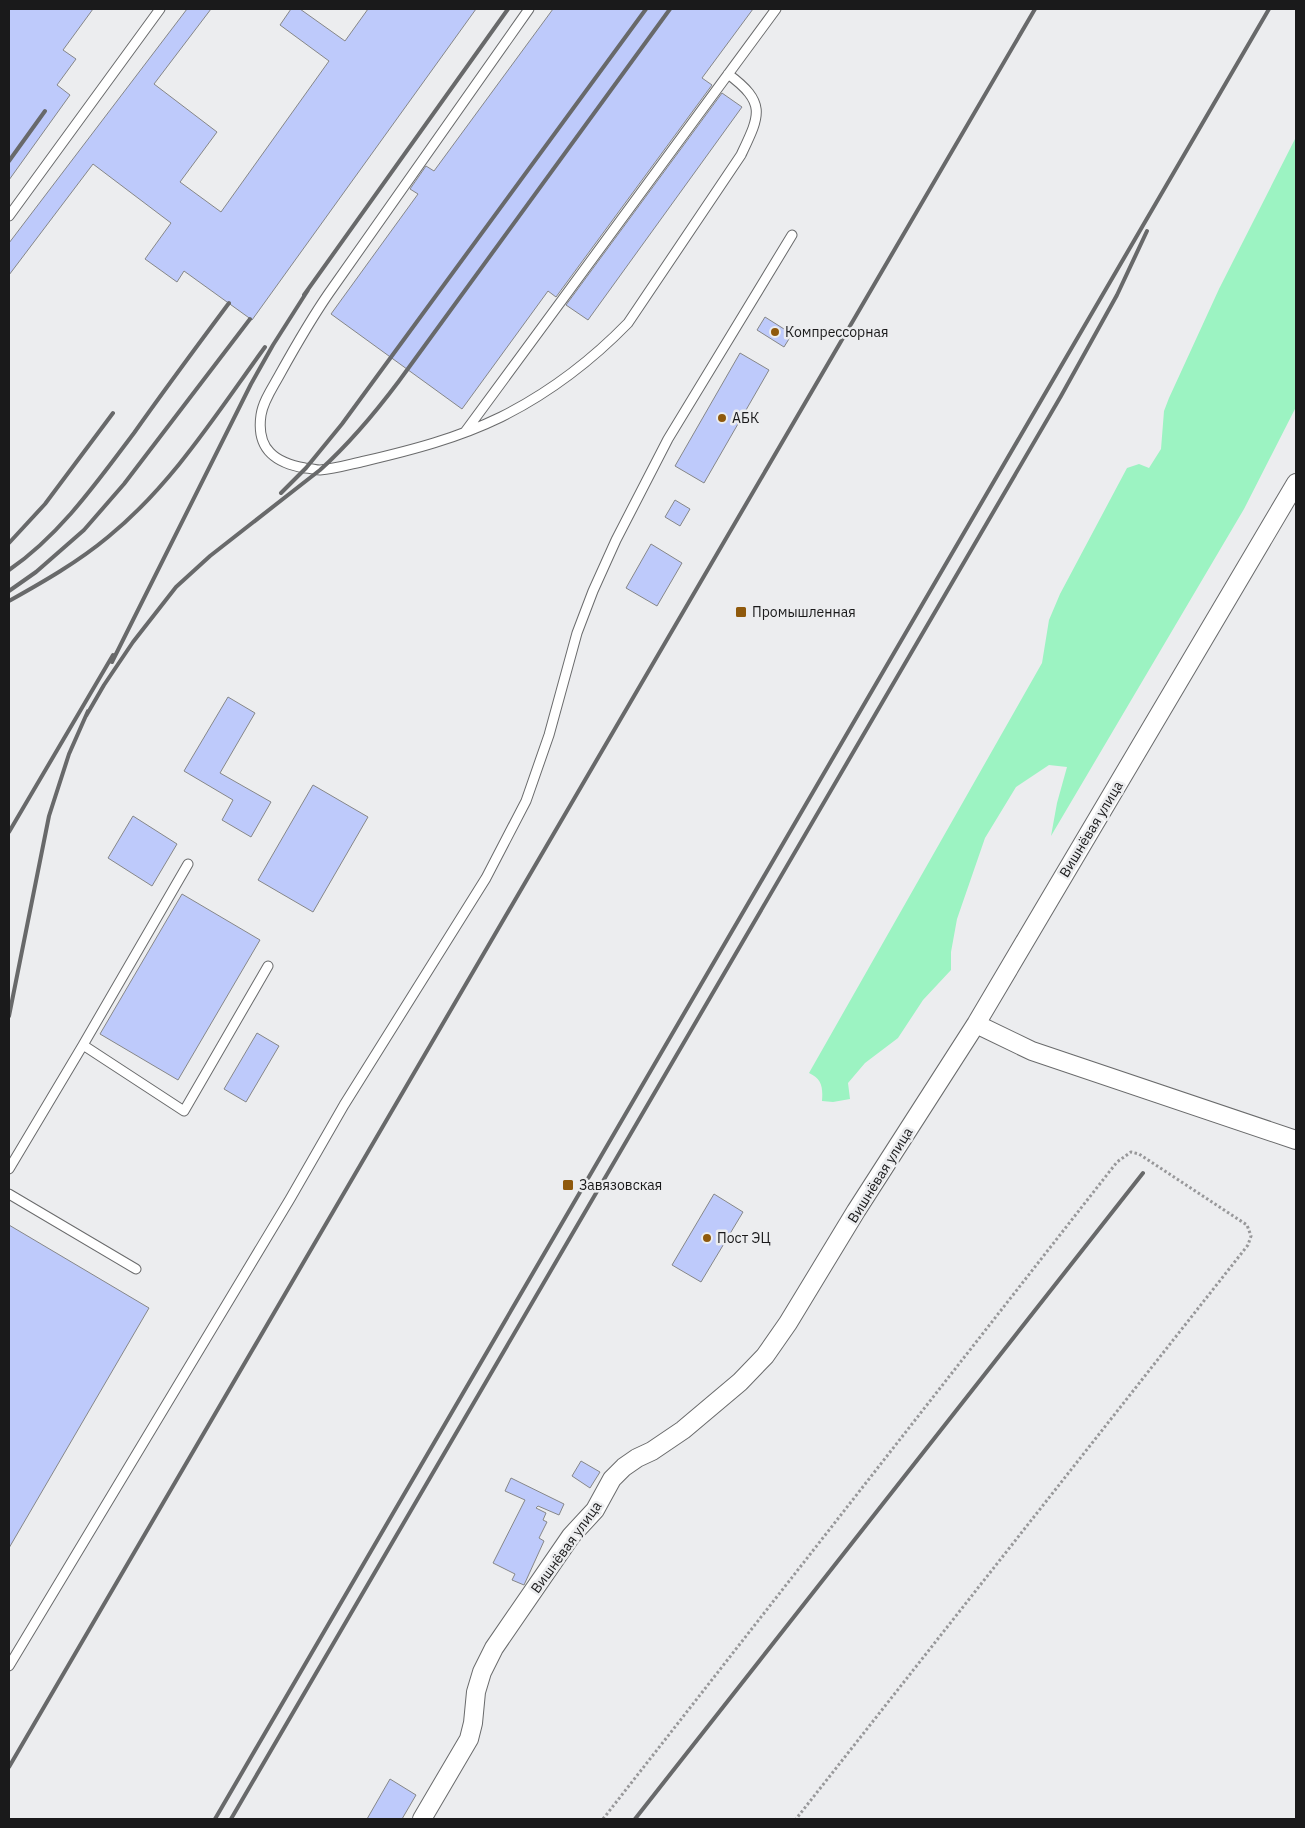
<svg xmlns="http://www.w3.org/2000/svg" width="1305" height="1828" font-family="'IBM Plex Sans',sans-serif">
  <rect width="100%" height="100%" fill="#ecedef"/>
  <!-- green -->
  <path fill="#9cf3c2" d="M1296,137V407L1244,509L1051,836L1057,803L1067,767L1049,765L1016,787L985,838L957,919L951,952V970L923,1000L898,1038L865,1063L848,1083L850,1099L833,1102L822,1101C823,1087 822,1079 809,1073L1042,663L1049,620L1060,594L1127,468L1139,464L1149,468L1161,449L1164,411L1169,398L1219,289Z"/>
  <!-- building -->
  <path fill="#becafb" stroke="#868788" d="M9,9H93L63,50L76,59L57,85L70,95L9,180Z
    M187,9H211L154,84L217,132L180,182L221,212L329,61L280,25L291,9H300L345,41L368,9H476L252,320L184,271L177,282L145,259L171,223L93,164L9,275V243Z
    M553,9H753L702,78L712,85L556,297L548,291L462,409L331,314L418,194L410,189L426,166L434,171Z
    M722,93L742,107L588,320L566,305Z
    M765,317L792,334L784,347L757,330Z
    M740,353L769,370L704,483L675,466Z
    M675,500L690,509L680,526L665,517Z
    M651,544L682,563L657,606L626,588Z
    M228,697L255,713L220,773L271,802L251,837L222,820L233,800L184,771Z
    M313,785L368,817L313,912L258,880Z
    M133,816L177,844L152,886L108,858Z
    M182,894L260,940L178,1080L100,1034Z
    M257,1033L279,1046L246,1102L224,1089Z
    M714,1194L743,1212L701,1282L672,1265Z
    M9,1225L149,1308L9,1548Z
    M581,1461L600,1472L590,1488L572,1476Z
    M511,1478L564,1504L559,1515L538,1506L536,1508L546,1513L543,1520L547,1522L539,1538L544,1541L524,1585L512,1580L515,1574L493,1563L525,1500L505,1491Z
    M390,1779L416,1795L402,1819H367Z"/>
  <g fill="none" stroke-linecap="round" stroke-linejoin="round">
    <!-- service casing -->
    <g stroke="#6a6b6c" stroke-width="11">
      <path id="service" d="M529,9L329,293C311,319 295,347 280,374C273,387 263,401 261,415C256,449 275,463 305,468C310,468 316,470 320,470C335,469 351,464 365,461C412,450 458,438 501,417C549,393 591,361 628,323L741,155C760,115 767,103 728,74
        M9,216L160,9
        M465,432L776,9
        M83,1045L184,1111L268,966
        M9,1169L83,1045L188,864
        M9,1194L136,1269
        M9,1666L290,1199L344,1105L486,878L526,801L549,735L577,633L593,591L616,540L668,439L792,235"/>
    </g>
    <!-- minor casing -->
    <g stroke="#6a6b6c" stroke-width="20">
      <path id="minor" d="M976,1024L1032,1051L1296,1140
        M422,1819L469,1739L473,1723L476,1692L482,1672L494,1648L571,1536L595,1510L612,1479L624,1467L637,1458L652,1451L683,1430L740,1382L765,1356L788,1323L856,1211L976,1024L1296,483"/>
    </g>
    <!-- path -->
    <path stroke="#98989a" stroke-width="3" stroke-dasharray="2.5 2.5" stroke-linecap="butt" d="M603,1819L1117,1162L1131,1152L1139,1154L1247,1225L1251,1236L1248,1245L796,1819"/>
    <!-- service -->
    <use href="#service" stroke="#fff" stroke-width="9"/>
    <!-- minor -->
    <use href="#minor" stroke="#fff" stroke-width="18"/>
    <!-- rail -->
    <path stroke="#68696a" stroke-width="4" d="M9,161L45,111
      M304,295L508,9
      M281,493L306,468L342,424L646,9
      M9,543L45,504L113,413
      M9,570C60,535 97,482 134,433C165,389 197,346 229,303
      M9,591L36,572L84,530L124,484L250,319
      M9,601C43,582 78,562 108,537C172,485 217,413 265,347
      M112,662L251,384L273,345L308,290
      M86,716L104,685L133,642L176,587L210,556L320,470C350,443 375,413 399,381L670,9
      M9,832L113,655
      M9,1016L49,816L69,754L88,711
      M9,1767L1035,9
      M215,1819L1269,9
      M231,1819L1061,396L1117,295L1147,231
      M635,1819L1143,1173"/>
  </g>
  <!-- markers -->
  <g fill="#8f590c" stroke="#ecedef" stroke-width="2">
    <circle cx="775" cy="332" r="5"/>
    <circle cx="722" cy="418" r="5"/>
    <rect x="735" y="606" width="12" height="12" rx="2.5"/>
    <rect x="562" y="1179" width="12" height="12" rx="2.5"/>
    <circle cx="707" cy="1238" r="5"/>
  </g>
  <g text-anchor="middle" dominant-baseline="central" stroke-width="5" stroke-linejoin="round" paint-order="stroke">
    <!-- poi labels -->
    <g font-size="14" fill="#1a1a1b" stroke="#ecedef" text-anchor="start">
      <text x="785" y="332">Компрессорная</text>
      <text x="732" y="418">АБК</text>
      <text x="752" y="612">Промышленная</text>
      <text x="579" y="1185">Завязовская</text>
      <text x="717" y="1238">Пост ЭЦ</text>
    </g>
    <!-- street labels -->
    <g font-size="14" fill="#1a1a1b" stroke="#ecedef">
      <text transform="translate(1091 829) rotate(-59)">Вишнёвая улица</text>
      <text transform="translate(880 1175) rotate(-58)">Вишнёвая улица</text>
      <text transform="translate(566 1547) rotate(-54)">Вишнёвая улица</text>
    </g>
  </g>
  <!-- border -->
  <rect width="1305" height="1828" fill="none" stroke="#1a1a1b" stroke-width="20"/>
</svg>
